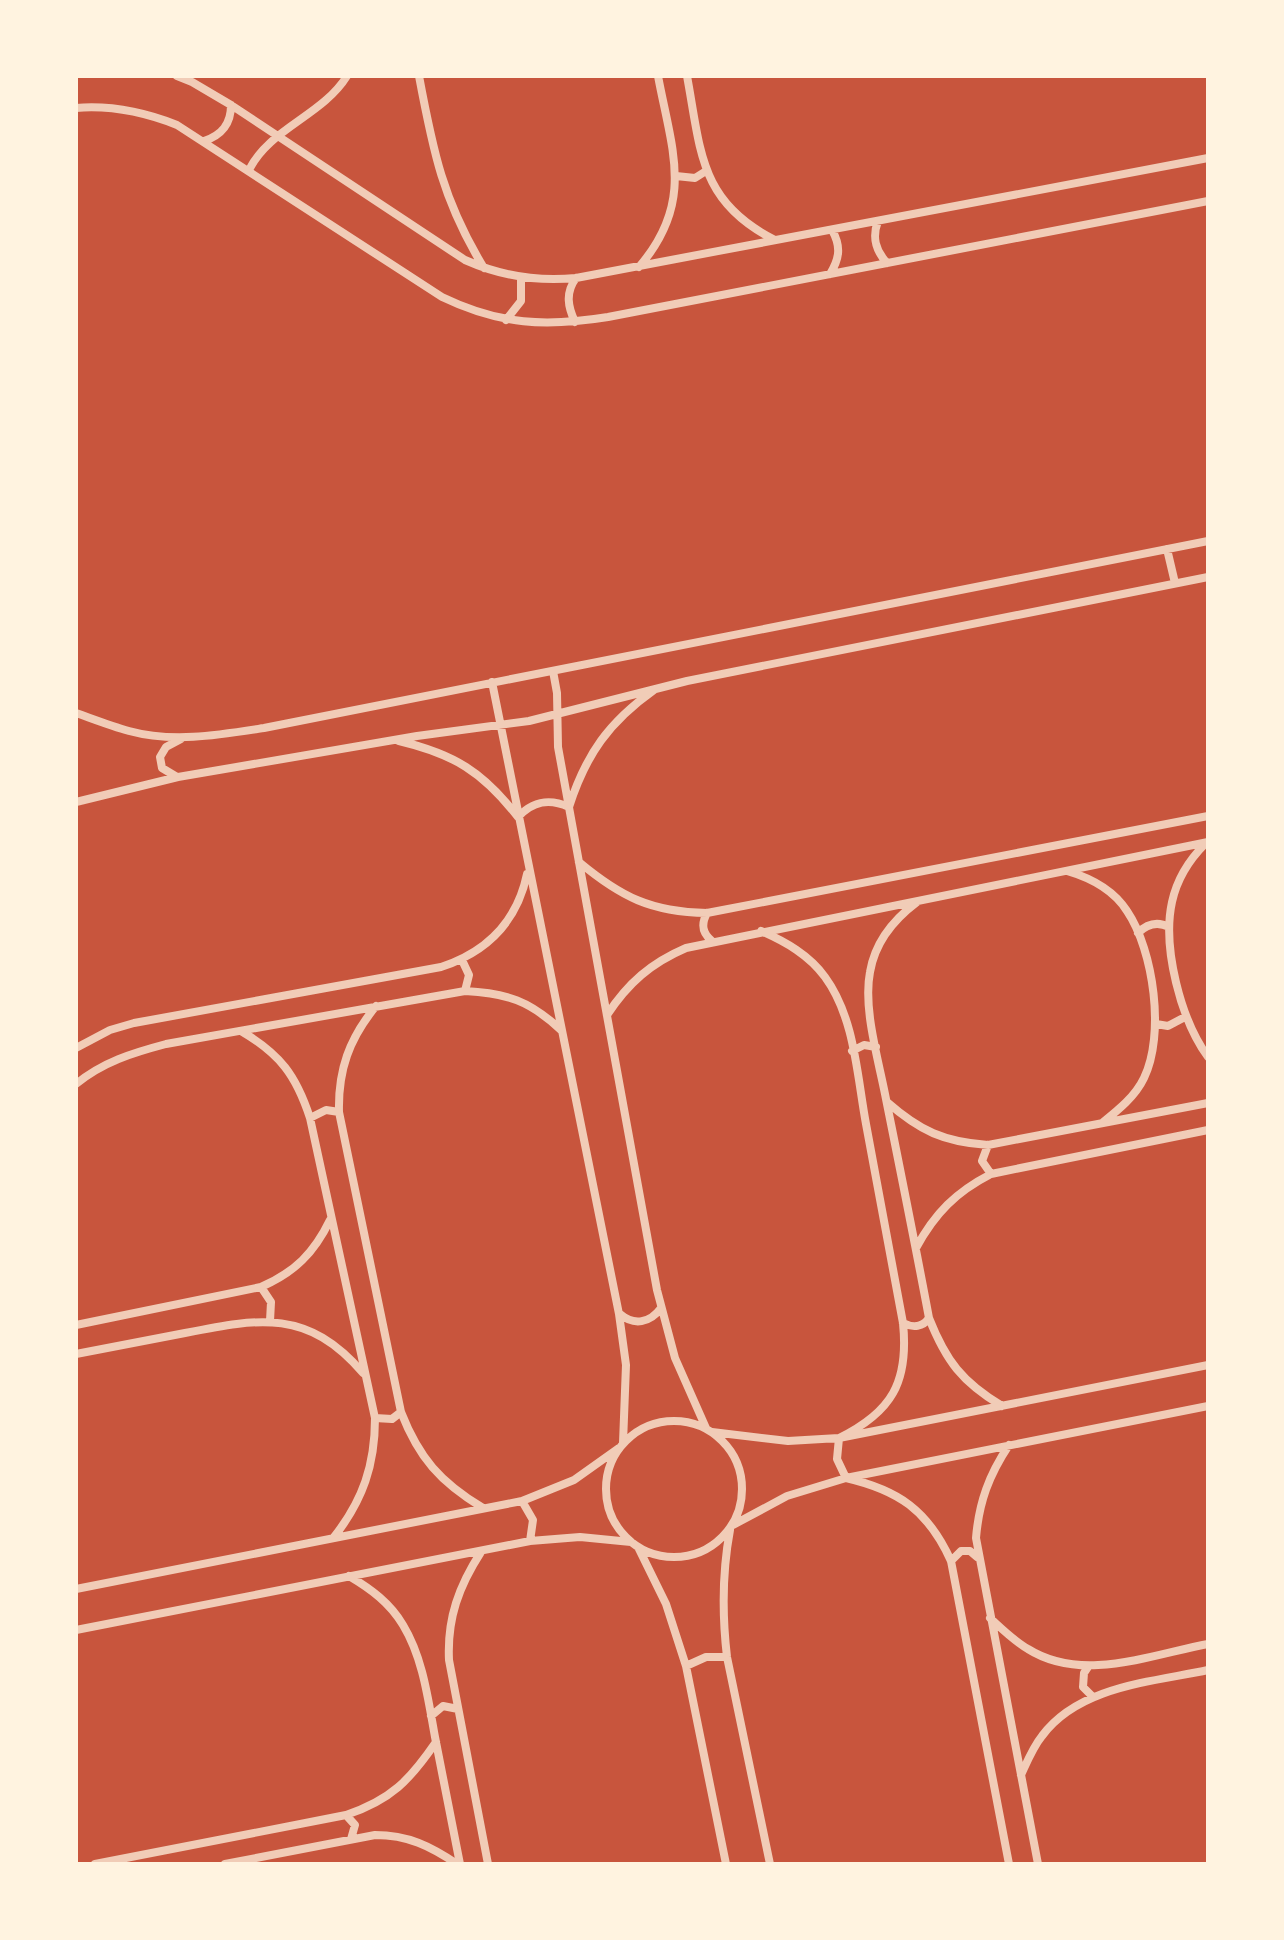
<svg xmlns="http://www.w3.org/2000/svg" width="1284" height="1940" font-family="'Source Sans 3',sans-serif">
  <rect width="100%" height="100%" fill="#c8553d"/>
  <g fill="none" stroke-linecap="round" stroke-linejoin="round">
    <!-- minor -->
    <path stroke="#f1ccb7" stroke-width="8" d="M177,76L192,82L231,105L465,260C501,276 536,282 576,278L1208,158
      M419,76C433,151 443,201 484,268
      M687,76C701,151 699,202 775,240
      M76,108C112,105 144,112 177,125L442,297C500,325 546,327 608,317L1208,201
      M204,141C222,135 231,124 231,105
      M249,170C270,128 322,116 347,76
      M676,176L695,178L706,171
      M878,221C872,237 875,250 887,263
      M639,267C695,202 672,151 658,76
      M830,274C840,258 841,246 832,230
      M506,320L521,301V278
      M575,322C568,307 565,293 576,278
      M1167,549L1175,583
      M553,671L557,693L558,747L657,1290L675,1358L706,1428
      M492,682L619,1314L626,1365L623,1443
      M76,713C93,719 111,726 129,731C173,743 219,735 264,728L1208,541
      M399,741C454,754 483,772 518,817C533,801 549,798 569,807C586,754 609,722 654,690
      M177,777L162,768L160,757L166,747L181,739
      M76,802L178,777L417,736L529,721L687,681L1208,577
      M1205,844C1189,860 1177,879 1172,902C1162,948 1181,1020 1208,1057
      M579,862C621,897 651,912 707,913L1208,816
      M1067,871C1091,878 1113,889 1127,911C1154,951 1165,1035 1144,1078C1135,1097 1117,1111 1102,1123
      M917,902C893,920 875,942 870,972C863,1008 878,1058 885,1094C900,1169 915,1243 929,1318C946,1361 962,1382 1002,1406
      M707,913C701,924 702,933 712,941
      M761,931C786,942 809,955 825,977C855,1018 857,1076 866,1124C879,1191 891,1257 903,1323C909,1382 892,1412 839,1438L837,1459L846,1478C898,1490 928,1510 951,1561L1009,1864
      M1138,933C1147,924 1157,921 1169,927
      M462,960L469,975L465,991
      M376,1006C349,1039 338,1070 339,1112L401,1412C419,1458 440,1482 483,1508
      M607,1015C628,983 651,963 686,948L1208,842
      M1156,1024L1168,1026L1185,1017
      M241,1031C280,1054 296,1075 310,1118L375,1418C375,1465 363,1500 334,1537
      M76,1048L110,1030L134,1023L441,967C486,952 517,922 527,874
      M852,1051L864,1045L876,1047
      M76,1084C103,1062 132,1053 166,1044L465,991C507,993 530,1001 561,1030
      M887,1102C920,1131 944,1142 988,1145L1208,1103
      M310,1118L326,1110L339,1112
      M988,1145L982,1161L991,1174
      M916,1248C935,1213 956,1192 991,1174L1208,1130
      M261,1287L271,1302L270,1321
      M620,1314C634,1326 650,1323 661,1308
      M903,1323C913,1328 923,1327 929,1318
      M76,1325L261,1287C295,1272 314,1253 330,1220
      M76,1354C112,1347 148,1340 185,1333C260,1318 308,1309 363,1373
      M375,1418L392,1419L401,1412
      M606 1489a68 68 0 1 1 136 0a68 68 0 1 1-136 0Z
      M712,1432L788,1441L839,1438L1208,1365
      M1009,1445C989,1475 979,1502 976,1538L1038,1864
      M522,1501L533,1520L530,1541
      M733,1525L787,1496L846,1478L1208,1406
      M730,1530C722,1573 722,1614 727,1657L770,1864
      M638,1547L666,1604L686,1666L726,1864
      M481,1552C459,1586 447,1618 449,1660L488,1864
      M951,1561L961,1551H970L977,1557
      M349,1576C371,1589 390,1603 403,1625C423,1658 428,1699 435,1737C443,1779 452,1822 460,1864
      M76,1589L522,1501L574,1480L619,1448
      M990,1618C1002,1629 1014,1641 1028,1649C1082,1683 1150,1655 1208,1644
      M76,1630L530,1541L580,1537L631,1542
      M686,1666L706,1657H727
      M1088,1667L1084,1673L1083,1687L1093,1697
      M431,1716L443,1706L458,1709
      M1021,1775C1027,1762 1033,1747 1042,1736C1079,1686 1152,1682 1208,1670
      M346,1815L355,1825L351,1839
      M95,1864L346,1815C391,1800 410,1780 436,1742
      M225,1864L375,1835C408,1835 430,1846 457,1864"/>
  </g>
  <!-- border -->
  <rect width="1284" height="1940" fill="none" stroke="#fff3e0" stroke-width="156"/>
</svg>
